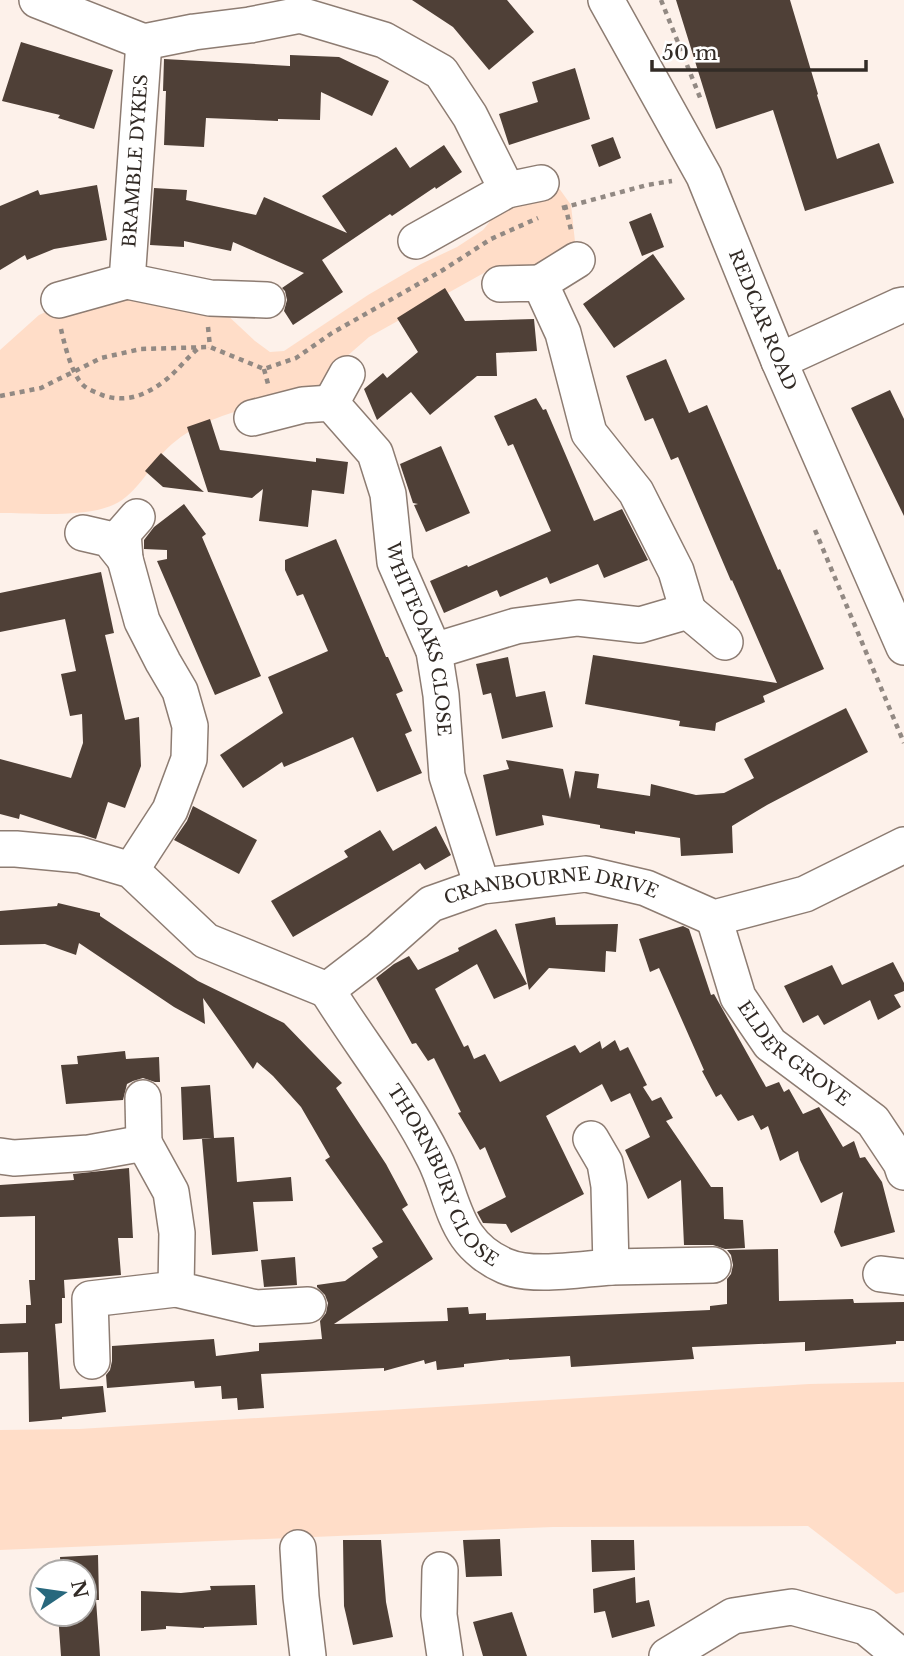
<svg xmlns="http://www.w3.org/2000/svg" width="904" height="1656" font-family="'Libre Baskerville',serif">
  <rect width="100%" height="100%" fill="#fdf1ea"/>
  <!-- green -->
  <path fill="#ffddc8" d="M556,184L571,205L577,260L532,270L515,265L491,269L369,337L346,357L319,394C270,403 212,410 172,444C151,462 139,494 113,505C83,518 32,513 0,513V350L39,315L59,306L117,295L224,312L255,341L270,352L284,351L368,295L421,264L457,247L483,230L496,214Z
    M904,1382V1592L896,1594L808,1526L553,1527L0,1550V1430L79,1429L809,1384Z"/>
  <!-- building -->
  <path fill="#4f4037" d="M412,0H507L534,32L489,70L453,27Z
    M676,0H790L818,94L817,95L837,159L879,143L894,183L805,211L773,110L716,129Z
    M21,42L113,70L94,129L58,118L60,115L2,101Z
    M290,55L339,57L389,81L372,116L321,92L320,120L278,119V121L206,118L204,147L164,145L166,91H163L164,59L290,66Z
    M575,68L590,119L509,145L499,114L538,102L532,82Z
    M613,137L621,158L599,167L591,145Z
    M444,145L462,172L436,189L435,187L392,216L390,214L322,260L343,292L293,325L284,311L287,300L285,291L282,288L304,273L233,242L231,251L184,241V247L150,245L154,188L187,190L186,200L256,215L264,197L347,233L322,196L396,147L410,168Z
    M97,185L107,240L54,249L27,260L25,255L0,270V206L38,190L40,195Z
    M651,213L664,247L642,256L629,222Z
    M653,254L685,299L614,348L583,304Z
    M445,288L465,321L534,319L537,351L496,353L497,376H477L430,415L411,392L377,420L364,389L383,373L387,378L418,352L397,318Z
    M666,359L689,413L707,405L778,570L780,569L824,669L763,696L765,702L716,723L715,731L679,726L680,721L585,704L593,655L777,683L732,580L731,581L678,457L671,460L653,418L645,421L626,376Z
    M890,390L904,419V516L851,408Z
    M536,398L543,410L546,409L594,521L622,509L648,560L604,578L598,564L550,584L547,577L500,597L497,590L444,613L430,581L467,565L468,567L551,531L513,444L508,446L494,416Z
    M210,419L220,450L316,462V458L348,462L344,494L312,490L308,527L259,521L263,489L252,498L208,492L187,427Z
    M441,446L470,513L426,532L414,505L418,504L413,503L400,464Z
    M161,453L204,492L163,487L145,471Z
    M184,504L206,534L202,537L261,676L215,695L157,561L167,559V550L144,549V540L154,527Z
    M336,539L386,657H388L403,691L396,694L412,731L405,734L422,773L377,792L353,737L284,767L282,762L243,788L220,755L283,713L268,677L328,651L303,594L297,596L285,570V560Z
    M101,572L114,633L105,635L125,720L139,717L141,766L125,808L108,802L96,839L20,814L19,819L0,814V759L71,778L83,743L82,714L70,716L61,674L76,671L65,619L0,632V593Z
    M508,657L516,697L545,691L553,727L502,739L491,693L483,695L476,664Z
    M846,708L868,752L767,805L732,826L733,853L681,856L680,838L635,831V834L600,828V825L542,815L544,825L496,836L483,775L509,769L506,760L563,769L570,799L575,771L599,774L597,788L650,796L651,784L696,795L724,793L754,778L744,759Z
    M193,806L257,840L239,874L174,840L187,821Z
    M436,826L451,855L425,870L420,863L293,937L271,901L348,857L344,851L380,830L393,851Z
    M58,903L100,913V916L198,981L284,1023L342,1083L336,1088L386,1164L408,1205L402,1209L433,1259L334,1324L448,1321L447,1308L468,1307L469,1314L486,1313V1320L710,1310V1306L727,1304V1279L731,1274L733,1265L731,1255L727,1250L778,1249L779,1301L853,1299L854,1303L904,1302V1341H896V1344L805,1351V1342L692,1347L694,1359L571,1367L570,1356L509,1360V1359L464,1364V1367L437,1370L436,1361L425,1364L424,1360L384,1371V1368L261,1374L264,1408L238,1410L237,1398L222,1399L221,1386L195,1388L194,1381L107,1388L106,1375L110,1370L112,1361V1346L214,1339L216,1356L259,1351V1343L322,1339L320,1321L326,1313L328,1303L325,1295L317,1287V1285L345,1281L378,1257L372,1248L383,1242L325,1160L330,1157L301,1107L273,1076L257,1062L253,1069L203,998L205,1024L174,1007L79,943L76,955L45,944L0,945V911L57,906Z
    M555,917L556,925L618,924L616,952L606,951L605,972L549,968L529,990L515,924Z
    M683,926L689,929L711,995L714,994L766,1087L779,1082L784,1092L789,1089L803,1114L819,1107L843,1147L854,1141L860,1158L865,1157L882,1182L895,1232L841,1247L834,1232L843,1192L821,1203L800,1160L798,1151L780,1161L768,1126L761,1130L753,1115L738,1121L721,1094L716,1097L702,1071L704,1070L659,968L650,972L639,939Z
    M496,929L527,984L494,999L477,964L435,989L464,1047L468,1045L474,1059L485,1054L500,1082L575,1045L580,1053L600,1041L602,1049L615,1040L620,1051L628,1047L647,1085L643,1087L652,1101L661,1097L673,1118L666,1121L711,1187H723L724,1219L743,1220L745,1248L725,1249L713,1245H684L681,1180L648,1199L625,1150L650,1137L630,1093L611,1102L602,1084L546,1116L584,1194L511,1233L506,1224L483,1223L477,1212L506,1197L485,1147L480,1150L458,1113L461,1112L434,1058L428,1061L416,1043L412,1044L376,978L394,964L409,956L418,970L459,951L458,948Z
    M893,962L904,983V991L894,995L901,1007L878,1020L870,1000L824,1025L818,1015L803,1023L784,986L832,965L842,985Z
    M125,1051L126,1059L159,1057L160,1082H155L143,1078L133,1081L127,1084L123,1100L66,1104L61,1065L78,1064L77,1056Z
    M210,1085L214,1138L234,1137L237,1182L291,1177L293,1201L253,1202L258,1251L212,1255L202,1139L212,1138L183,1140L181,1087Z
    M129,1168L133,1238H118L121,1275L64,1280L65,1298H62V1323L55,1324L60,1389L103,1386L106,1412L62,1417V1419L29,1422L28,1352L0,1353V1324L26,1323V1305H31L29,1280H35V1216L0,1217V1185L74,1180L73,1174Z
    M295,1257L297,1285L264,1287L261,1260Z
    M500,1539L502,1576L466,1577L463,1540Z
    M343,1540H381L386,1602L393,1637L353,1645L344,1606Z
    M591,1540H634L635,1570L592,1572Z
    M98,1555L99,1600H96L100,1656H61L58,1614H84V1572H61L60,1557Z
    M635,1577L636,1603L649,1600L655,1626L612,1638L605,1611L594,1613L593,1589Z
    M255,1585L257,1625L204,1627V1628L166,1626V1629L141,1631V1591L181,1593L211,1590L210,1586Z
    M512,1612L527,1656H483L473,1622Z"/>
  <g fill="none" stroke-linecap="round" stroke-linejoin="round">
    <!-- minor casing -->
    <g stroke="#8d7c72" stroke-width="38">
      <g id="minor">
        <path d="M37,0L144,42L194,32L250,25L300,15L384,40L441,72L470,116L507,190"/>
        <path id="s1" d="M606,0L704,176L779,361L904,647"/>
        <path d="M416,241L507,190L541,183"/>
        <path d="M127,281L210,298L267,300"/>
        <path d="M540,283L577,260"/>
        <path id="s2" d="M59,300L127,281L144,42"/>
        <path d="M779,361L899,306L904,305"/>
        <path d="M331,403L347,374"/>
        <path id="s3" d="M252,418L303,405L331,403L375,453L388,494L395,562L434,651L441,695L447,776L482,886"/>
        <path d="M83,533L109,539L125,559L123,533L137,517"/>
        <path d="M125,559L142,621L163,662L180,691L190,726L189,759L170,810L131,870"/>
        <path d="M688,611L725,642"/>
        <path d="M434,651L516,626L578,618L640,625L688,611L676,571L636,492L589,433L563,333L540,283L500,284"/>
        <path id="s4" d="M0,849H16L80,855L131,870L206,941L327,990L379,950L431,904L482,886L586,874L646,888L714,918L805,894L904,845"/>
        <path id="s5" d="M714,918L738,997L770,1044L873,1121L901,1163L904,1172"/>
        <path id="s6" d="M327,990C362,1046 404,1098 434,1158C447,1183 451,1213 467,1236C476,1249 491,1260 505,1266C532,1278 581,1269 611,1267L609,1186L605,1163L591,1139"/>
        <path d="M143,1098L144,1143"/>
        <path d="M0,1156L14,1158L89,1153L144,1143L171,1192L177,1233L176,1289L256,1308L308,1305"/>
        <path d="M611,1267L713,1265"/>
        <path d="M881,1274L904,1277"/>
        <path d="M92,1361L90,1299L176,1289"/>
        <path d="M298,1548L301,1597L308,1656"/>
        <path d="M440,1570L439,1615L445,1656"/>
        <path d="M667,1656L733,1616L792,1607L866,1627L901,1656"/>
      </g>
    </g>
    <!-- path -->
    <path stroke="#928983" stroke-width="4.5" stroke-dasharray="5 5" stroke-linecap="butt" d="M661,0L701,100
      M565,205L571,230
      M562,208L647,185L672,181
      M208,327L210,347
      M61,329C64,343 72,375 83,385C88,390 96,392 102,395C125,403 144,396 163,382C177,372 186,358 199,348
      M264,369L268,384
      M0,396L41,388L101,358L141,349L210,347L264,369L296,358L332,333L443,270L491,239L538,218
      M815,530L904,743"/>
    <!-- minor -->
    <use href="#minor" stroke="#fff" stroke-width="35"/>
  </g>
  <g text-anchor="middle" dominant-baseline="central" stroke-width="7" stroke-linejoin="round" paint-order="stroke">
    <!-- street labels -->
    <g font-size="18" fill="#322b26" stroke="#fff">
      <text stroke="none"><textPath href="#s2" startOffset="191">BRAMBLE DYKES</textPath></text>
      <text stroke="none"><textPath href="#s1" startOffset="357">REDCAR ROAD</textPath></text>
      <text stroke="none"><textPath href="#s3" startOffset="340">WHITEOAKS CLOSE</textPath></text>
      <text stroke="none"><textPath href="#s4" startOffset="626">CRANBOURNE DRIVE</textPath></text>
      <text stroke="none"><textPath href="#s5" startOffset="163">ELDER GROVE</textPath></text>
      <text stroke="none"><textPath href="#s6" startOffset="220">THORNBURY CLOSE</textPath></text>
    </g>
  </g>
  <!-- north arrow -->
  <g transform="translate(63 1593) rotate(77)"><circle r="33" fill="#ffffff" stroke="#adaaa8" stroke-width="2"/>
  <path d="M0-5L12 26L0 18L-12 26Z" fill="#28687d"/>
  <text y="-10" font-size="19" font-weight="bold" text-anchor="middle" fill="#322b26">N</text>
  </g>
  <!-- scale -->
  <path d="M652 60v10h214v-10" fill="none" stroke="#322b26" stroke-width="3.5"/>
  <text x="662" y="60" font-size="21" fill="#322b26" stroke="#ffffff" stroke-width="5" paint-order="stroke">50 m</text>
</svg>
